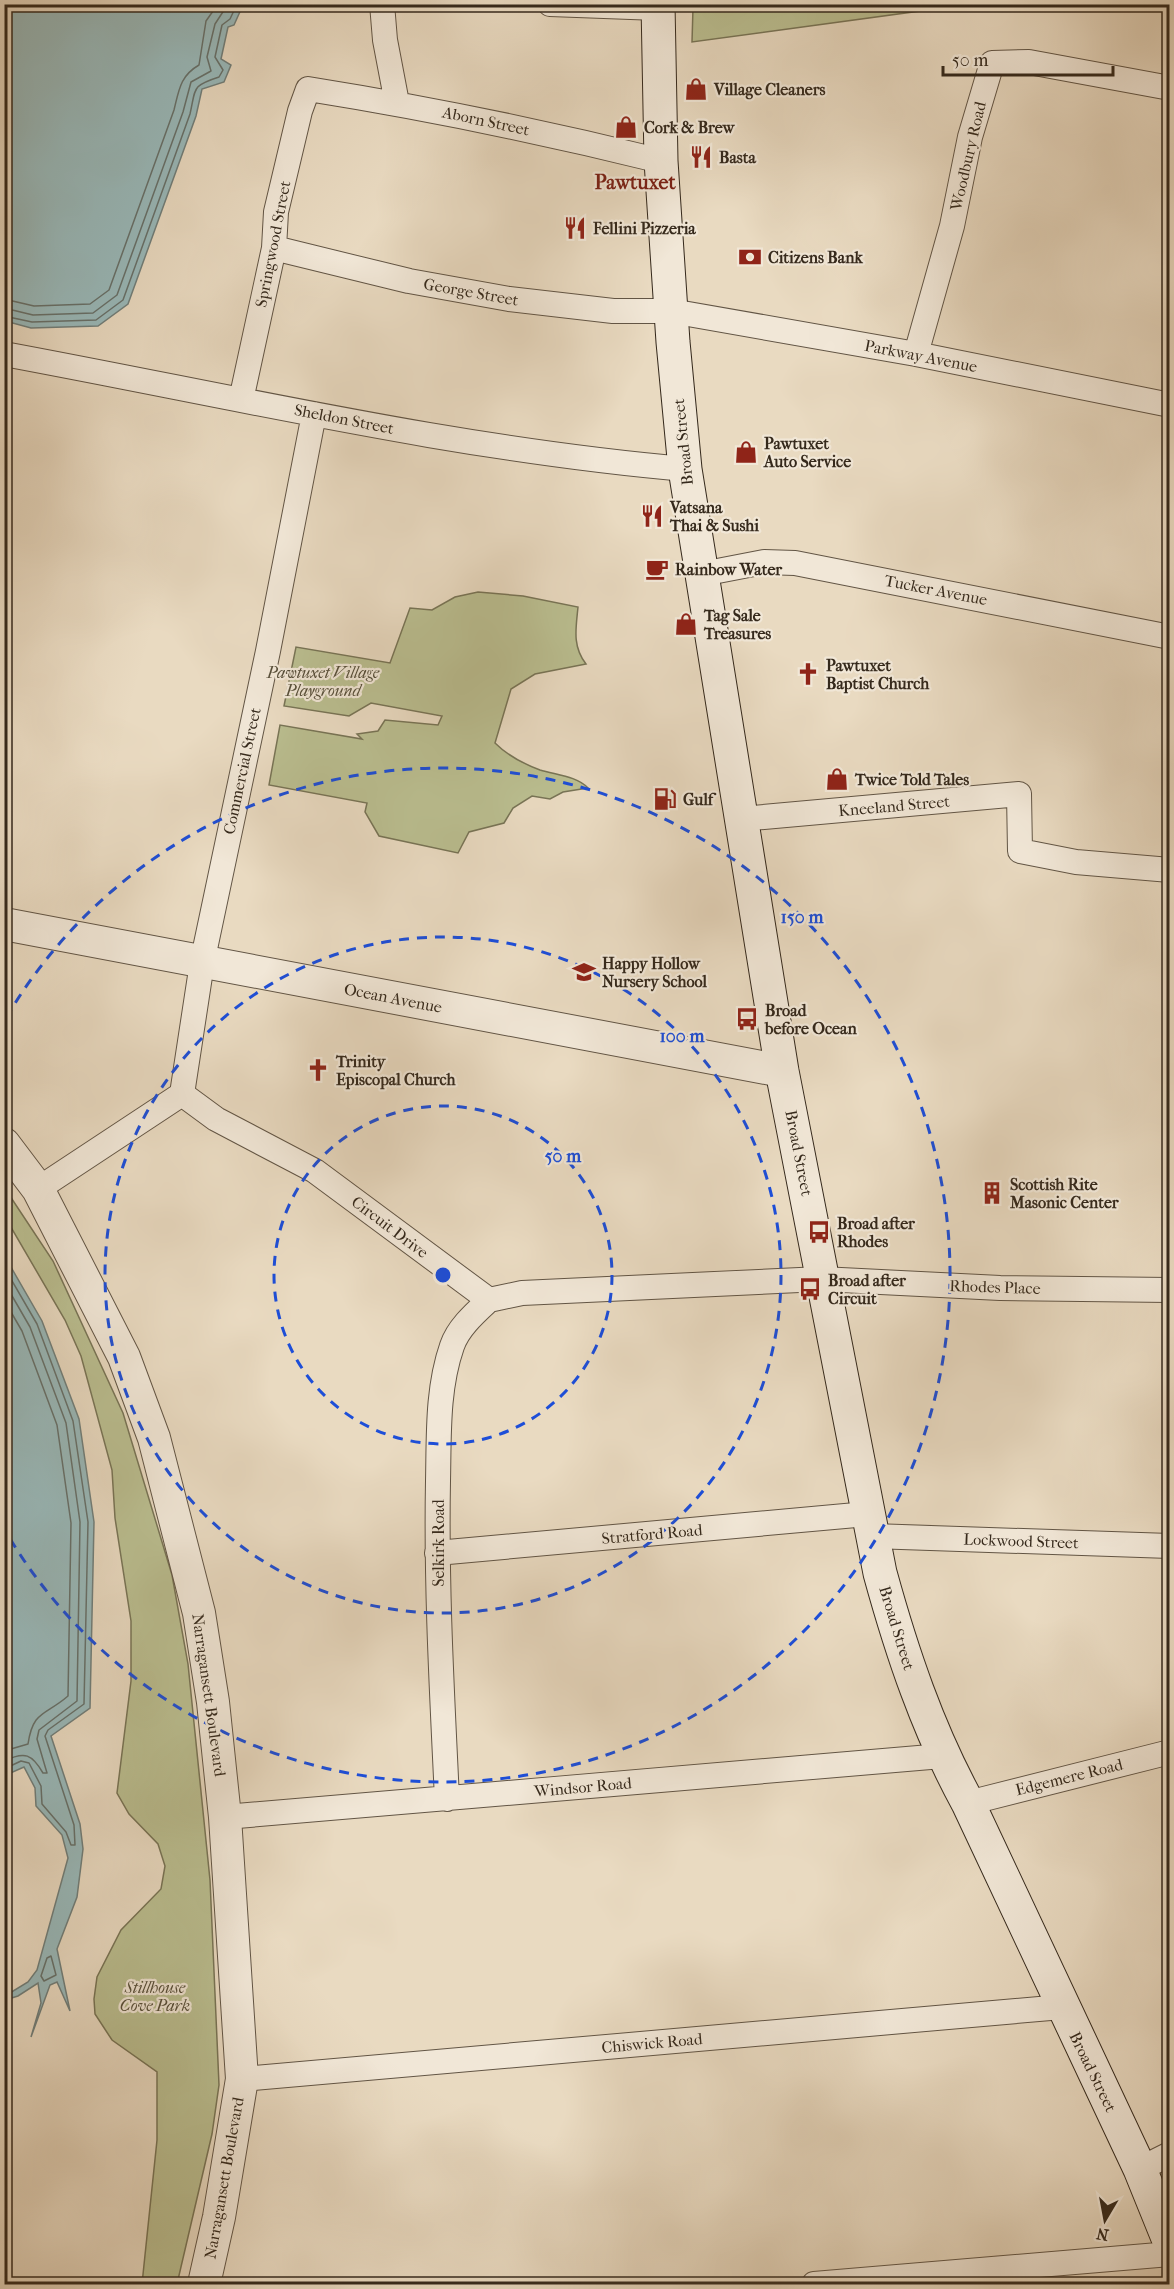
<svg xmlns="http://www.w3.org/2000/svg" width="1174" height="2289" font-family="'IM FELL French Canon',serif">
  <rect width="100%" height="100%" fill="#e9dac1"/>
  <filter id="stains"><feTurbulence type="fractalNoise" baseFrequency=".00333" numOctaves="4"/><feColorMatrix values="0 0 0 0 .2 0 0 0 0 .09 0 0 0 0 .02 0 0 0 .5 -.17"/></filter>
  <radialGradient id="worn" r=".72"><stop offset=".6" stop-color="#630" stop-opacity="0"/><stop offset="1" stop-color="#630" stop-opacity=".3"/></radialGradient>
  <!-- green -->
  <path fill="#babe90" stroke="#787456" stroke-width="1.5" d="M759,4L942,5V8L692,42L693,8L714,9Z
    M478,592L523,596L578,607C576,628 572,646 586,664L535,674L511,689L495,743C507,755 524,764 540,770C556,775 577,776 588,788L563,792L550,799L532,796L513,808L504,823L469,832L458,853L379,836L365,812L367,803L269,785L280,725L362,739L357,734L378,731L385,720L438,725L442,716L371,703L349,716L284,706L296,647L390,663L410,608L432,610L455,597Z
    M4,1187L53,1261L123,1413L172,1575L188,1664L210,1880L219,2085L212,2134L177,2284H142L157,2140V2072L112,2040L95,2014L94,1999L97,1977L121,1930L161,1889L165,1866L158,1844L129,1814L117,1793L131,1681V1621L115,1518L112,1470L81,1356L65,1320L5,1217Z"/>
  <!-- water -->
  <path fill="#99b9ba" stroke="#717f7b" stroke-width="1.5" d="M4,5H243L234,25L228,27L221,59L231,65L224,82L202,89L196,116L128,304L98,326L31,328L5,321Z
    M694,5V4L759,5L714,9L693,8Z
    M4,1255L42,1321L79,1419L94,1522L90,1708L51,1736L80,1824L83,1849L77,1897L57,1949L70,2011L57,1982L50,1985L31,2037L41,2003L38,1983L18,1996L5,2000V1996L28,1982L37,1970L68,1858L62,1835L36,1806L35,1788L24,1767L8,1774L5,1780Z"/>
  <g fill="none" stroke-linecap="round" stroke-linejoin="round">
    <!-- shore -->
    <path stroke="#67716b" stroke-width="1.5" d="M4,299L34,306L90,304L109,290L174,110C179,90 180,76 199,65L206,21L218,4
      M4,308L33,315L93,313L117,295L183,112L191,82L211,71L207,57L215,24L228,4
      M4,316L32,322L96,320L123,300L190,114C196,88 191,86 219,77L223,70L215,57L222,25L230,19L237,4
      M4,1267L37,1324L73,1421L88,1522L84,1704L48,1730L45,1736L74,1825L75,1845H71L66,1832L42,1804L41,1786L29,1763L21,1761L4,1769
      M4,1282L30,1327L66,1423L80,1522L77,1701L39,1730L37,1739L47,1773H43C32,1754 25,1751 4,1761
      M4,1300L22,1331L57,1425L71,1523L68,1696C45,1716 33,1710 28,1744L4,1751
      M51,1956L56,1975L44,1981L41,1976L47,1958Z"/>
    <!-- minor casing -->
    <g stroke="#625545" stroke-width="26">
      <path id="minor" d="M382,4L385,40L397,103
        M550,4L658,8
        M274,248L409,281L509,299L613,311H671L916,354L1170,405
        M4,354C231,396 455,449 685,469
        M916,354L952,226L970,137L992,63L1029,62L1170,88
        M241,400L274,248L276,212L300,111L308,89C427,108 544,132 661,161
        M702,574L764,562L795,563L1170,637
        M741,819L1019,794L1020,851L1076,862L1170,870
        M182,1094L202,963L268,651L314,414
        M38,1189L182,1094L216,1119L315,1171L489,1300L522,1293L821,1279L1000,1288L1170,1290
        M872,1536L1170,1546
        M437,1553L867,1514
        M447,1799C442,1693 436,1587 438,1481C439,1436 437,1389 452,1346C458,1328 475,1313 489,1300
        M968,1803L1170,1752
        M225,1817L942,1756
        M242,2079L1062,2007
        M1140,2169L1170,2154
        M814,2284L1170,2254"/>
    </g>
    <!-- tertiary casing -->
    <g stroke="#625545" stroke-width="34">
      <path id="tertiary" d="M4,924L782,1071
        M4,1144L38,1189L124,1357L154,1438L199,1613L213,1702L225,1817L242,2079L219,2217L204,2284"/>
    </g>
    <!-- secondary casing -->
    <g stroke="#35291c" stroke-width="35">
      <path id="secondary" d="M658,4L661,161L673,342L685,469L782,1071L880,1573C902,1653 928,1730 968,1803L1140,2169L1170,2243"/>
    </g>
    <!-- minor -->
    <use href="#minor" stroke="#f1e7d7" stroke-width="24"/>
    <!-- tertiary -->
    <use href="#tertiary" stroke="#f1e7d7" stroke-width="32"/>
    <!-- secondary -->
    <use href="#secondary" stroke="#f1e7d7" stroke-width="33"/>
  </g>
  <!-- distance rings -->
  <g fill="none" stroke="#1d4ed8" stroke-width="3" stroke-dasharray="10 8">
    <circle cx="443" cy="1275" r="169"/>
    <circle cx="443" cy="1275" r="338"/>
    <path d="M6 1018A507 507 0 1 1 6 1532"/>
  </g>
  <!-- icons -->
  <defs>
    <g id="shop-bare" transform="scale(1.8)"><path d="M-5-2.5h2.3a2.7 3.5 0 0 1 5.4 0H5L5.5 6h-11ZM-1.5-2.5h3a1.5 2.3 0 0 0-3 0Z" fill="#8f2418" stroke="#f1e7d7" stroke-width="2.5" paint-order="stroke"/></g>
    <g id="restaurant-bare" transform="scale(1.8)"><path d="M-5-6h1v4h1v-4h1v4h1v-4h1v5L-1.5 .5V6h-2V.5L-5-1ZM5-6V6H3V1.5H1.5Q1.5-4 5-6Z" fill="#8f2418" stroke="#f1e7d7" stroke-width="2.5" paint-order="stroke"/></g>
    <g id="bank-bare" transform="scale(1.8)"><path d="M-6-4H6V4H-6ZM0-2.3a2.3 2.3 0 1 0 0 4.6a2.3 2.3 0 1 0 0-4.6Z" fill="#8f2418" stroke="#f1e7d7" stroke-width="2.5" paint-order="stroke"/></g>
    <g id="cafe-bare" transform="scale(1.8)"><path d="M-5.5-4.5H6V0H3Q3 3.5 0 3.5H-2.5Q-5.5 3.5-5.5 0ZM3-3.2v2h1.7v-2ZM-6 4.5H4V6H-6Z" fill="#8f2418" stroke="#f1e7d7" stroke-width="2.5" paint-order="stroke"/></g>
    <g id="church-bare" transform="scale(1.8)"><path d="M-1.2-6h2.4v3.5h3.3v2.4h-3.3V6h-2.4V-.1h-3.3v-2.4h3.3Z" fill="#8f2418" stroke="#f1e7d7" stroke-width="2.5" paint-order="stroke"/></g>
    <g id="fuel-bare" transform="scale(1.8)"><path d="M-5.5-6h7V0h2V4h1.3V-2.5L3-4.5l.8-.8L6-3V5H2.5V1h-1V6h-7ZM-4.2-4.7v3.2H.2V-4.7Z" fill="#8f2418" stroke="#f1e7d7" stroke-width="2.5" paint-order="stroke"/></g>
    <g id="school-bare" transform="scale(1.8)"><path d="M0-5L7-2L0 1L-7-2ZM-4 1L0 2.5L4 1V4Q0 6-4 4Z" fill="#8f2418" stroke="#f1e7d7" stroke-width="2.5" paint-order="stroke"/></g>
    <g id="bus-bare" transform="scale(1.8)"><path d="M-5-6H5V4H4V6H2V4H-2V6H-4V4H-5ZM-3.5-4V0h7V-4ZM-3.5 1.2v1.5H-2V1.2ZM2 1.2v1.5H3.5V1.2Z" fill="#8f2418" stroke="#f1e7d7" stroke-width="2.5" paint-order="stroke"/></g>
    <g id="building-bare" transform="scale(1.8)"><path d="M-4-6H4V6H1V3H-1V6H-4ZM-2.5-4.3h1.7v1.8h-1.7ZM.8-4.3h1.7v1.8H.8ZM-2.5-1h1.7V.8h-1.7ZM.8-1h1.7V.8H.8Z" fill="#8f2418" stroke="#f1e7d7" stroke-width="2.5" paint-order="stroke"/></g>
  </defs>
  <g fill-rule="evenodd">
    <use href="#shop-bare" x="696" y="89"/>
    <use href="#shop-bare" x="626" y="127"/>
    <use href="#restaurant-bare" x="701" y="157"/>
    <use href="#restaurant-bare" x="575" y="228"/>
    <use href="#bank-bare" x="750" y="257"/>
    <use href="#shop-bare" x="746" y="452"/>
    <use href="#restaurant-bare" x="652" y="516"/>
    <use href="#cafe-bare" x="657" y="569"/>
    <use href="#shop-bare" x="686" y="624"/>
    <use href="#church-bare" x="808" y="674"/>
    <use href="#shop-bare" x="837" y="779"/>
    <use href="#fuel-bare" x="665" y="799"/>
    <use href="#school-bare" x="584" y="972"/>
    <use href="#bus-bare" x="747" y="1019"/>
    <use href="#church-bare" x="318" y="1070"/>
    <use href="#building-bare" x="992" y="1193"/>
    <use href="#bus-bare" x="819" y="1232"/>
    <use href="#bus-bare" x="810" y="1289"/>
  </g>
  <g text-anchor="middle" dominant-baseline="central" stroke-width="4.5" stroke-linejoin="round" paint-order="stroke">
    <!-- poi labels -->
    <g font-size="16" font-weight="bold" fill="#35291c" stroke="#f1e7d7" text-anchor="start">
      <text x="714" y="89">Village Cleaners</text>
      <text x="644" y="127">Cork &amp; Brew</text>
      <text x="719" y="157">Basta</text>
      <text x="593" y="228">Fellini Pizzeria</text>
      <text x="768" y="257">Citizens Bank</text>
      <text x="764" y="443">Pawtuxet<tspan x="764" dy="18">Auto Service</tspan></text>
      <text x="670" y="507">Vatsana<tspan x="670" dy="18">Thai &amp; Sushi</tspan></text>
      <text x="675" y="569">Rainbow Water</text>
      <text x="704" y="615">Tag Sale<tspan x="704" dy="18">Treasures</tspan></text>
      <text x="826" y="665">Pawtuxet<tspan x="826" dy="18">Baptist Church</tspan></text>
      <text x="855" y="779">Twice Told Tales</text>
      <text x="683" y="799">Gulf</text>
      <text x="602" y="963">Happy Hollow<tspan x="602" dy="18">Nursery School</tspan></text>
      <text x="765" y="1010">Broad<tspan x="765" dy="18">before Ocean</tspan></text>
      <text x="336" y="1061">Trinity<tspan x="336" dy="18">Episcopal Church</tspan></text>
      <text x="1010" y="1184">Scottish Rite<tspan x="1010" dy="18">Masonic Center</tspan></text>
      <text x="837" y="1223">Broad after<tspan x="837" dy="18">Rhodes</tspan></text>
      <text x="828" y="1280">Broad after<tspan x="828" dy="18">Circuit</tspan></text>
    </g>
    <!-- street labels -->
    <g font-size="16" fill="#35291c" stroke="#f1e7d7">
      <text transform="translate(486 121) rotate(12)">Aborn Street</text>
      <text transform="translate(968 156) rotate(-77)">Woodbury Road</text>
      <text transform="translate(273 244) rotate(-79)">Springwood Street</text>
      <text transform="translate(471 292) rotate(10)">George Street</text>
      <text transform="translate(921 356) rotate(11)">Parkway Avenue</text>
      <text transform="translate(344 419) rotate(11)">Sheldon Street</text>
      <text transform="translate(683 442) rotate(-96)">Broad Street</text>
      <text transform="translate(936 590) rotate(11)">Tucker Avenue</text>
      <text transform="translate(242 771) rotate(-78)">Commercial Street</text>
      <text transform="translate(894 806) rotate(-5)">Kneeland Street</text>
      <text transform="translate(393 998) rotate(11)">Ocean Avenue</text>
      <text transform="translate(799 1153) rotate(79)">Broad Street</text>
      <text transform="translate(390 1227) rotate(37)">Circuit Drive</text>
      <text transform="translate(995 1287) rotate(2)">Rhodes Place</text>
      <text transform="translate(652 1534) rotate(-5)">Stratford Road</text>
      <text transform="translate(1021 1541) rotate(2)">Lockwood Street</text>
      <text transform="translate(438 1543) rotate(-90)">Selkirk Road</text>
      <text transform="translate(897 1628) rotate(73)">Broad Street</text>
      <text transform="translate(209 1695) rotate(82)">Narragansett Boulevard</text>
      <text transform="translate(1069 1777) rotate(-14)">Edgemere Road</text>
      <text transform="translate(583 1787) rotate(-5)">Windsor Road</text>
      <text transform="translate(652 2043) rotate(-5)">Chiswick Road</text>
      <text transform="translate(1093 2072) rotate(64)">Broad Street</text>
      <text transform="translate(224 2178) rotate(-80)">Narragansett Boulevard</text>
    </g>
    <!-- park labels -->
    <g font-size="16" font-style="italic" fill="#564e39" stroke="#f1e7d7">
      <text x="323" y="672">Pawtuxet Village<tspan x="323" dy="18">Playground</tspan></text>
      <text x="155" y="1987">Stillhouse<tspan x="155" dy="18">Cove Park</tspan></text>
    </g>
    <!-- quarter labels -->
    <g font-size="20" font-weight="bold" fill="#7a1f14" stroke="#f1e7d7">
      <text x="635" y="182">Pawtuxet</text>
    </g>
  </g>
  <circle cx="443" cy="1275" r="9" fill="#1d4ed8" stroke="#f1e7d7" stroke-width="3"/>
  <g font-size="18" text-anchor="middle" font-weight="bold" fill="#1d4ed8" stroke="#f1e7d7" stroke-width="4.5" stroke-linejoin="round" paint-order="stroke">
    <text x="802" y="923">150 m</text>
    <text x="682" y="1042">100 m</text>
    <text x="563" y="1162">50 m</text>
  </g>
  <!-- margin -->
  <rect width="1174" height="2289" fill="none" stroke="#e9dac1" stroke-width="24"/>
  <rect x="6" y="6" width="1162" height="2277" fill="none" stroke="#35291c" stroke-width="3"/>
  <rect x="12" y="12" width="1150" height="2265" fill="none" stroke="#35291c" stroke-width="1.5"/>
  <!-- north arrow -->
  <g transform="translate(1105 2220) rotate(190)" stroke="#f1e7d7" stroke-width="4.5" paint-order="stroke">
  <path d="M0-4.5L10 22L0 15L-10 22Z" fill="#35291c"/>
  <text y="-9" font-size="16" font-weight="bold" text-anchor="middle" fill="#35291c">N</text>
  </g>
  <!-- scale -->
  <path d="M943 66v9h170v-9" fill="none" stroke="#35291c" stroke-width="3"/>
  <text x="952" y="66" font-size="18" fill="#35291c" stroke="#f1e7d7" stroke-width="4.5" paint-order="stroke">50 m</text>
  <rect width="100%" height="100%" filter="url(#stains)"/>
  <rect width="100%" height="100%" fill="url(#worn)"/>
</svg>
